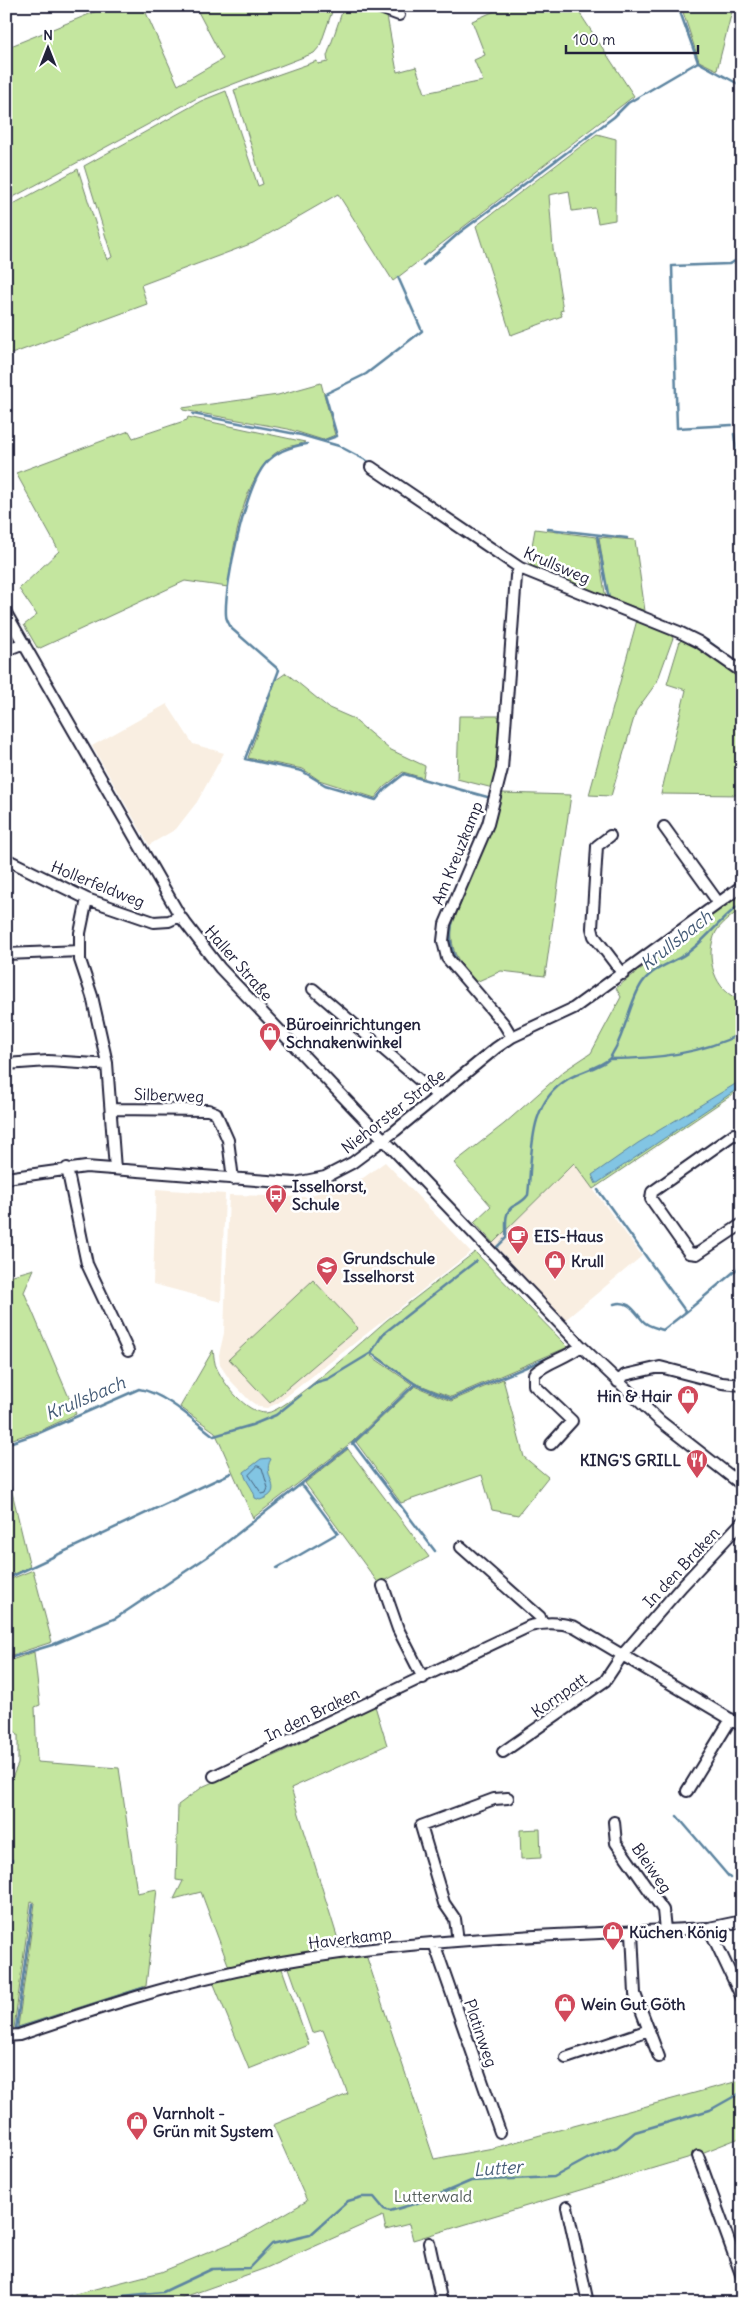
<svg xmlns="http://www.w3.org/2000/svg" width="748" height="2309" font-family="Delius,sans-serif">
  <rect width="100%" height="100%" fill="#fff"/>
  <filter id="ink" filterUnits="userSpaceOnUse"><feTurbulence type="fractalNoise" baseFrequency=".02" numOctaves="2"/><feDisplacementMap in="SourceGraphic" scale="10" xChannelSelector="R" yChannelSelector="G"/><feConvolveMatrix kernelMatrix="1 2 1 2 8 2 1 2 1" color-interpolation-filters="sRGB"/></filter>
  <g filter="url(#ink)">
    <!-- built -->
    <path fill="#f9eee1" d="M167,704L193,744L224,753L197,802L176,829L149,845L92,746Z
      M385,1162L471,1252L278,1403L267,1408L259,1407L249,1400L230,1380L220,1365L219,1355L224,1333L229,1195L305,1197L363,1178Z
      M574,1163L642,1256L565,1320L493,1243Z
      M156,1189L225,1194L221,1302L153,1284Z"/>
    <!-- green -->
    <path fill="#c4e69f" stroke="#73846d" d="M109,6H143L178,85L223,59L195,6H334L320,46L314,53L197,98L6,201V48Z
      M344,6H356L387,16L397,72L416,67L425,93L483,81L474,60L485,55L472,21L506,6H575L634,96L393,281L338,194L253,243L141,285L147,304L6,356V208L78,169L107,260L112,257L84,166L201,101L226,91L258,186L263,184L234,90L317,61L318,64L328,62L327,56Z
      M388,6H445L400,10Z
      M681,6H742V12L732,11L717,70L699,61Z
      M597,134L616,139L615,220L598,223L595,208L572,211L569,191L549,195L553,249L563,310L560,311L562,316L511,335L476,226Z
      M321,383L335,435L323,440L288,429L183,410L182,408L278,395Z
      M188,417L305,442C299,446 288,445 280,450C243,471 233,548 228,587L185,581L38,649L24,625L37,615L19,589L59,551L16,473L129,431L133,438L187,420Z
      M535,529L596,537L606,599L528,568Z
      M599,537L635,540L645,611L608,597Z
      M637,620L669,632L673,638L657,682L636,711L611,796L589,795Z
      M685,639L742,676V795L661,794L686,690L667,684L680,641Z
      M286,673L329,708L352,718L389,749L425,766L423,778L403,772L384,787L375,798L319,780L303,769L248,758L276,680Z
      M459,716H499L496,769L493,788L457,779Z
      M501,793L571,795L545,976L501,971L476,982C459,963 450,953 452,926L489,832Z
      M742,893V907C734,915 721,923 716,932C704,956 714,993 742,1000V1088L593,1189L574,1163L493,1243L474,1222L491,1206L454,1163L504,1124L564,1071L591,1053L621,997L616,988L723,905Z
      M475,1252L568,1347L451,1397L415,1383L374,1354L371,1356L412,1384L352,1442L253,1518L215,1432L180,1407L213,1350C214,1356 214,1363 217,1369C225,1385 246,1413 266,1413C286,1412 367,1337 387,1320C416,1297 446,1275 475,1252Z
      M34,1269L24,1292L76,1414L42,1430L6,1441V1277Z
      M313,1280L358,1328L270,1403L229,1359Z
      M503,1379L524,1457L548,1477L518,1515L492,1510L482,1475L401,1503L356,1442L415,1386L451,1401Z
      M348,1449L429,1557L379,1584L305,1483Z
      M6,1467L30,1567L6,1577Z
      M33,1570L52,1642L6,1657V1581Z
      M34,1652L40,1705L35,1707L37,1762L119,1768L137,1893L157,1889L146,1986L18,2027L35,1903L31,1901L14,2028L6,2029V1864L10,1863L6,1840V1803L8,1787L18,1764V1735L6,1720V1662Z
      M375,1706L387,1745L291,1788L341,1949L281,1957L229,1967L201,1892L174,1899L183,1881L176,1880L178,1805L204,1786L280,1753Z
      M540,1829L541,1858L521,1859L520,1830Z
      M366,1955L434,2159L493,2148L742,2080V2137L694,2156L413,2240L409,2224L386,2230L383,2216L266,2268L167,2303H40L161,2272L241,2239L307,2201L273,2125L348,2094L323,2030L312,2033L288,1965Z
      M281,1966L309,2045L249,2069L213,1982Z"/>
    <!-- water -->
    <path fill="#82c5e3" stroke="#5c84a0" d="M742,1080V1086L596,1184L592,1175L638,1143Z
      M269,1458L271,1459C260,1477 288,1491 260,1500L255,1498C254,1488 245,1482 244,1472L261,1459Z"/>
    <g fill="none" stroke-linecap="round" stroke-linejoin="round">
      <!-- shore -->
      <path stroke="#48637e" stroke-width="1" d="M258,1466L262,1468L268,1488L266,1493L262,1494L249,1475Z"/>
      <!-- stream -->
      <path stroke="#5c84a0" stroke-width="2.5" d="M678,6L698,62L742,86
        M716,6L742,10
        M423,265L459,233L614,117L628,103L698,62
        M193,414L301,435L339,446L373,464
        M732,425L677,428L672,266L729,264L742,258
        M734,434L742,488
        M323,441L337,436L325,394L366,374L422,331L398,277
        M307,444C291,446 277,451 266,463C246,485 224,585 226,615C226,620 229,624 232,629L279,670L245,759L302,771L325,785L376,800L385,789L404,774L491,798
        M548,529L627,538
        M597,535L609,599
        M508,612L510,584
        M687,631L708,641L742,666
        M455,912C449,932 448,949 460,966
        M610,1059C655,1059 701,1054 742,1033
        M598,1190L686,1312L742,1265
        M497,1247L506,1238C507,1228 503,1214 512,1207C519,1203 523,1202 528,1195C533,1155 526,1104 568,1079C579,1072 601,1067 609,1059C611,1057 613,1052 615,1049C626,1029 630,1001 642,983C651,970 666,965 679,958C702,946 720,918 742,903
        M614,1304C629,1299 635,1312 643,1321C647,1326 657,1328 663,1330L686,1312
        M371,1353L415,1384L451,1399L564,1351
        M308,1389L317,1382L328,1379L371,1353L383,1334L476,1261
        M353,1443L435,1551
        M6,1444L39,1433L139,1389C165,1393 194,1421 214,1436L252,1425L276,1415L301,1395
        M352,1444L415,1384
        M277,1568L338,1533L304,1487L300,1485
        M6,1579L231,1473
        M6,1659L52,1645L116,1618L213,1553L347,1448
        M739,1715L742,1711
        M677,1816L730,1878
        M6,1862L12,1860
        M33,1904L16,2029L143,1988
        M98,2303L123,2296L163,2292L212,2269L249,2268L272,2244L310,2235L348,2201L362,2197H374L384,2209L390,2211L424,2201L471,2181L554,2177L587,2159L617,2147L635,2132L710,2110L742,2092"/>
      <!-- minor casing -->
      <g stroke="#22223b" stroke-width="14">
        <path id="minor" d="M375,6L399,15
          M371,467L520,568L679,632L699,642L742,672
          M6,613L180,916L220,968L581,1346L660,1421L742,1485
          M6,650L24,643
          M664,827L718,902
          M610,836L597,846L592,928L594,936L623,974
          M6,859L87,899L154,922L169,921L180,916
          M87,899L80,933V960L92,996L107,1063L115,1169
          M6,954L80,951
          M313,989L438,1096
          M512,1037L504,1024L447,958L443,941L445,924L488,824L502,769L516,576L520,568
          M6,1064L48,1061L96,1064L107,1063
          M111,1109L208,1110L216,1113L228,1140L233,1179
          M742,1136L734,1134L652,1192L651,1199L689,1253L697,1254L742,1224
          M67,1168L87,1264L128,1351
          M6,1178L86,1167L295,1183L325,1177L352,1163L395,1131L496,1048L512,1037L574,1008L742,886
          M618,1382L625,1375L660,1367L722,1383L742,1385
          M551,1444L572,1421L534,1385V1374C548,1361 567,1358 581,1346
          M461,1547L540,1617L542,1623
          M383,1586L398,1629L423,1678
          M503,1752L605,1681L623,1654L682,1586L742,1522
          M214,1776L530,1626C546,1622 559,1622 575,1627L742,1726
          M687,1791L731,1719
          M614,1822L616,1843L663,1910L665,1930
          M709,1928L742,1998
          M632,1932L635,1994L659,2057
          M458,1941L455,1919L444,1903L421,1826L494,1799L508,1798
          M434,1943L500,2132
          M6,2036L19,2035C107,2005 190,1978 282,1962C422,1937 566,1935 709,1928L742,1921
          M566,2058L649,2030
          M698,2156L742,2277
          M567,2207L588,2303
          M429,2243L442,2303"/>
      </g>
      <!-- minor -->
      <use href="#minor" stroke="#fff" stroke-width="10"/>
    </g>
  </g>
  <!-- icons -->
  <defs>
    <g id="shop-pin" transform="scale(1.125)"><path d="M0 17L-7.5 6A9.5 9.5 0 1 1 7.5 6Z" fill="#d1495b" stroke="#fff"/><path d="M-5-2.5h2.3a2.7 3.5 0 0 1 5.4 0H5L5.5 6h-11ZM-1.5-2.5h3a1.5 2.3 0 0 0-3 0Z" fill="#fff"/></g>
    <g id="bus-pin" transform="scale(1.125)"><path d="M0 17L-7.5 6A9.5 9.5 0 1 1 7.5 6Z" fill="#d1495b" stroke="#fff"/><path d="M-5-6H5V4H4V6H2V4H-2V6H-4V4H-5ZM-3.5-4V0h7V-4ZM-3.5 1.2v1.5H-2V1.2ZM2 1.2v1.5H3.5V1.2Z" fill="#fff"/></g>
    <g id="cafe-pin" transform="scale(1.125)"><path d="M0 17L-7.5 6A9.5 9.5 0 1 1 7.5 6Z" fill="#d1495b" stroke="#fff"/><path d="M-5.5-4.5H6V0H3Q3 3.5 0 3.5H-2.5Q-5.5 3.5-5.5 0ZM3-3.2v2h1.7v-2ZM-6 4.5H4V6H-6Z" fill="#fff"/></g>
    <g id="school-pin" transform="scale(1.125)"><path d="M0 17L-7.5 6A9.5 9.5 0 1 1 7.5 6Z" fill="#d1495b" stroke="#fff"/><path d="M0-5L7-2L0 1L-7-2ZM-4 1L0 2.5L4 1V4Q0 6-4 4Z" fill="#fff"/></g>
    <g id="restaurant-pin" transform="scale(1.125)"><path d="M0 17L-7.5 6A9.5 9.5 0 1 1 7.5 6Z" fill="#d1495b" stroke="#fff"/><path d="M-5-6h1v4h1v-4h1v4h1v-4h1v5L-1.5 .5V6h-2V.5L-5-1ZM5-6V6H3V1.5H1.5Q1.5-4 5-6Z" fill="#fff"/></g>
  </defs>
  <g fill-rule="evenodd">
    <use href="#shop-pin" x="270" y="1033"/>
    <use href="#bus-pin" x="276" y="1195"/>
    <use href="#cafe-pin" x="518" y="1236"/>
    <use href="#shop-pin" x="555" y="1261"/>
    <use href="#school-pin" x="327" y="1267"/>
    <use href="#shop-pin" x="688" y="1396"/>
    <use href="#restaurant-pin" x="697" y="1460"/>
    <use href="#shop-pin" x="613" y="1932"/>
    <use href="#shop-pin" x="565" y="2004"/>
    <use href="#shop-pin" x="137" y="2122"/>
  </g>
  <g text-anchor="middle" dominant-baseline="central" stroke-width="5" stroke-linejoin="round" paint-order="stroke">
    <!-- street labels -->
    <g font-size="16" fill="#22223b" stroke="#fff">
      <text transform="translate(557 565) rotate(23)">Krullsweg</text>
      <text transform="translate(457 853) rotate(-68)">Am Kreuzkamp</text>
      <text transform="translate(98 884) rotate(22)">Hollerfeldweg</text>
      <text transform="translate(239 963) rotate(49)">Haller Straße</text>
      <text transform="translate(169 1095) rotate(2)">Silberweg</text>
      <text transform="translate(393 1111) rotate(-38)">Niehorster Straße</text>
      <text transform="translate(681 1567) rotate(-47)">In den Braken</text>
      <text transform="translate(559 1695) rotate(-35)">Kornpatt</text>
      <text transform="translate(312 1714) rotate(-26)">In den Braken</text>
      <text transform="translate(652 1868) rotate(55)">Bleiweg</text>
      <text transform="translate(350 1938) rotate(-7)">Haverkamp</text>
      <text transform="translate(481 2033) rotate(71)">Platinweg</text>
    </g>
    <!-- poi labels -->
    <g font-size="16" font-weight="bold" fill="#22223b" stroke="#fff" text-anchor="start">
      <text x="286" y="1024">Büroeinrichtungen<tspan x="286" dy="18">Schnakenwinkel</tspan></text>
      <text x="292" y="1186">Isselhorst,<tspan x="292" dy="18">Schule</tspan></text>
      <text x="534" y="1236">EIS-Haus</text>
      <text x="343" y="1258">Grundschule<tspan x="343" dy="18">Isselhorst</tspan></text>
      <text x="571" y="1261">Krull</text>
      <text x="672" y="1396" text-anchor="end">Hin &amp; Hair</text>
      <text x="681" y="1460" text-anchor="end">KING'S GRILL</text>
      <text x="629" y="1932">Küchen König</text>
      <text x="581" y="2004">Wein Gut Göth</text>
      <text x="153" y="2113">Varnholt -<tspan x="153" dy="18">Grün mit System</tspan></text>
    </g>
    <!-- park labels -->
    <g font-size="16" fill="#535d59" stroke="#fff">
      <text x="433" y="2196">Lutterwald</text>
    </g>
    <!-- water labels -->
    <g font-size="18" font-style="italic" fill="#445b76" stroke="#fff">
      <text transform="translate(676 940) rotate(-38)">Krullsbach</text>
      <text transform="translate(85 1398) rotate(-23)">Krullsbach</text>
      <text transform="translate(498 2168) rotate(-4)">Lutter</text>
    </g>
  </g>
  <!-- margin -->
  <rect width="748" height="2309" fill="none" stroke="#fff" stroke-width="25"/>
  <rect x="12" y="12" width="723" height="2284" fill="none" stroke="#22223b" stroke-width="2" filter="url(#ink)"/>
  <!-- north arrow -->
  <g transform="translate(48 48)" stroke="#ffffff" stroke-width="4" paint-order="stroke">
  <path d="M0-4L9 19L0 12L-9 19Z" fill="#22223b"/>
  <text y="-8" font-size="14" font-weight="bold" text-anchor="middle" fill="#22223b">N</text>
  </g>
  <!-- scale -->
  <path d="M566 45v8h132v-8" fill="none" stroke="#22223b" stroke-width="2.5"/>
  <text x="573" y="45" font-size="15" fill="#22223b" stroke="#ffffff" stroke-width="4" paint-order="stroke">100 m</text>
</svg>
